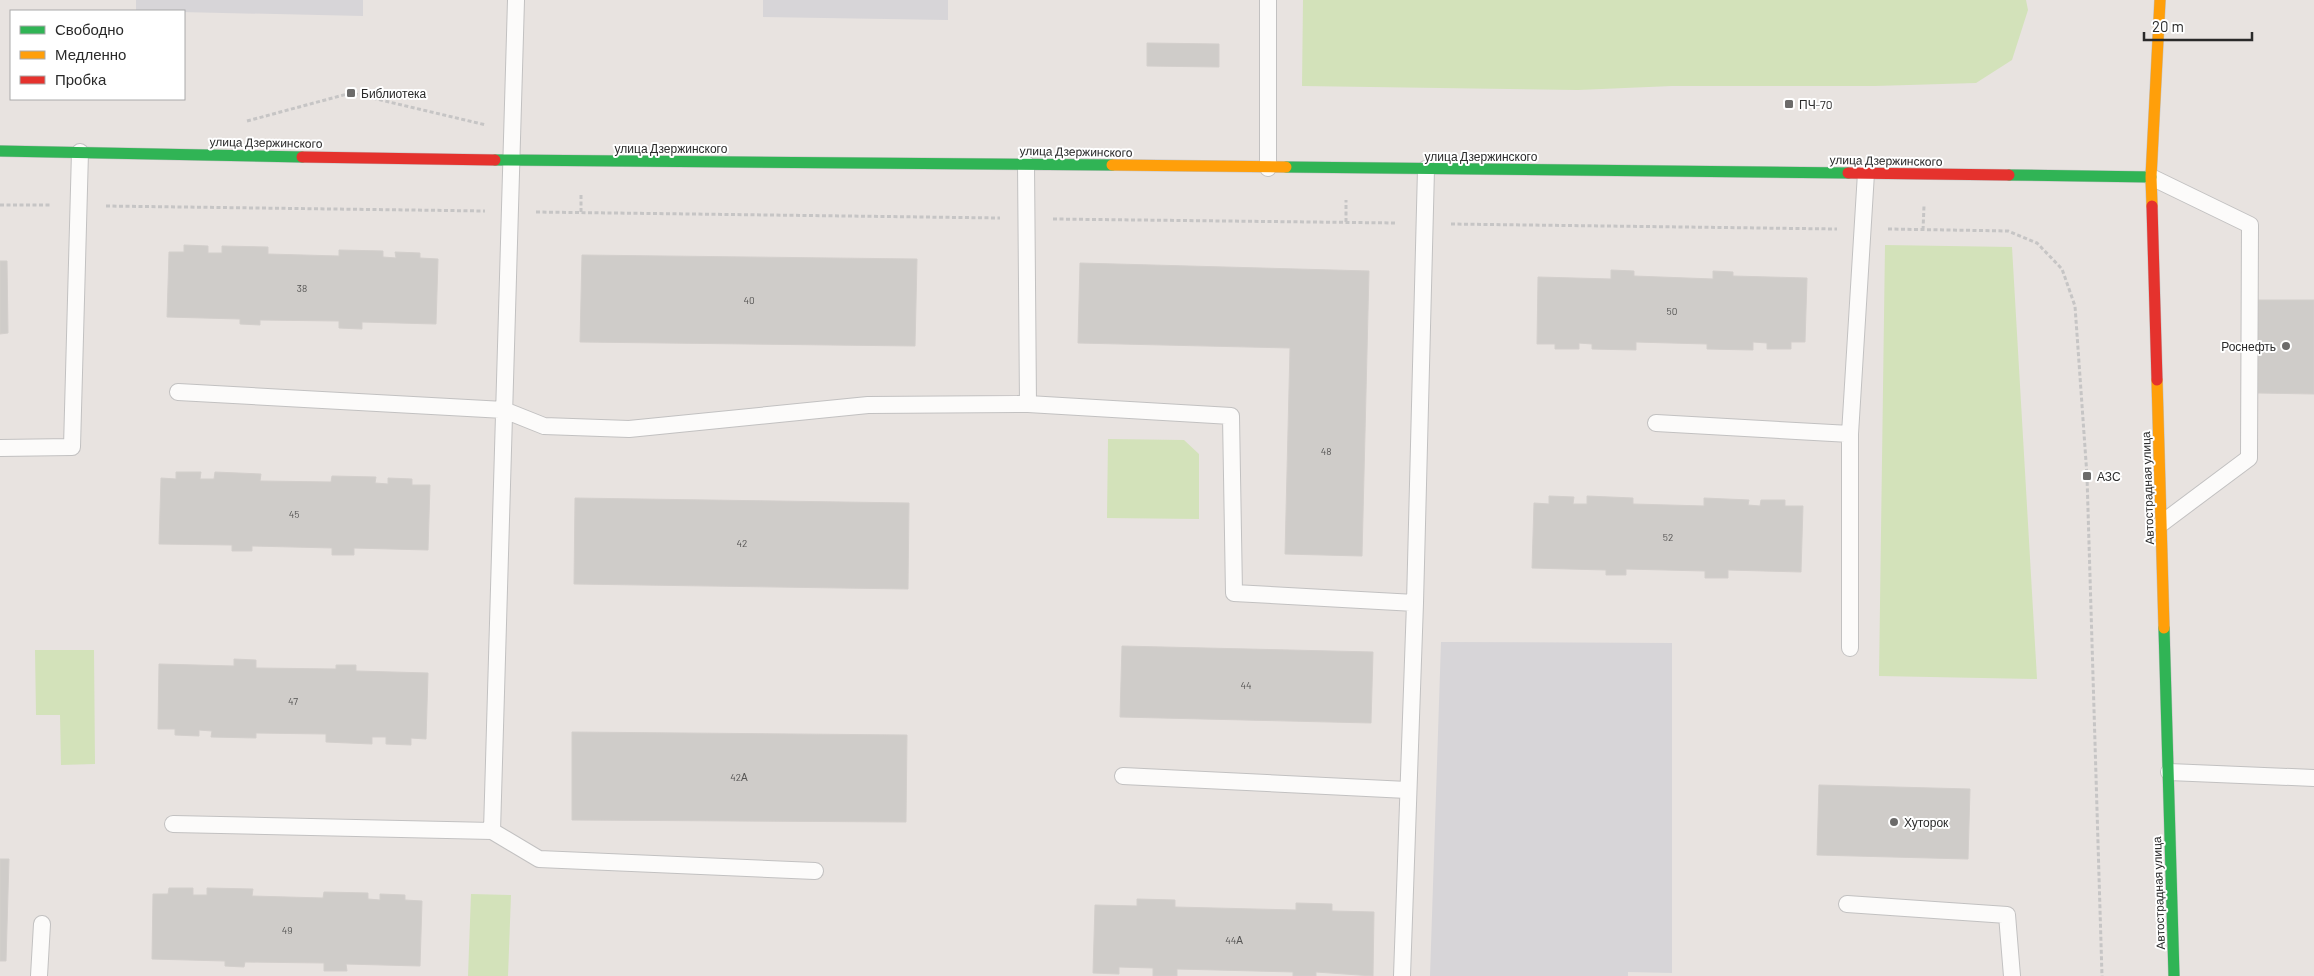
<svg xmlns="http://www.w3.org/2000/svg" width="2314" height="976" font-family="Barlow,sans-serif">
  <rect width="100%" height="100%" fill="#e8e3e0"/>
  <!-- industrial -->
  <path fill="#d7d5d8" d="M136,0H363V16L136,11Z
    M763,0H948V20L763,17Z
    M1441,642L1672,643V973L1628,972V976H1430Z"/>
  <!-- green -->
  <path fill="#d3e2ba" d="M1303,0H2026L2028,10L2012,60L1976,83L1875,86H1672L1578,90L1302,86Z
    M1885,245L2012,247L2037,679L1879,676Z
    M1108,439L1184,440L1199,454V519L1107,518Z
    M35,650H94L95,764L61,765L60,715H36Z
    M471,894L511,895L508,976H468Z"/>
  <!-- building -->
  <path fill="#cfccc9" stroke="#d3cfcc" d="M1147,43L1219,44V67L1147,66Z
    M184,245L208,246V253H222V246L268,247V254L339,256V250L383,251V257L396,258L395,252L420,253V258L438,259L436,324L362,322V329L339,328V321L260,320V325L240,324V319L167,317L169,252H184Z
    M582,255L917,259L915,346L580,342Z
    M0,261H7L8,333L0,334Z
    M1080,263L1369,271L1362,556L1285,554L1290,348L1078,343Z
    M1611,270L1634,271V276L1713,279V271L1733,272V276L1807,278L1805,342H1791V349H1767V343L1753,342V350L1707,349V344L1636,342V350L1592,349V344L1579,343V349H1555V344H1537L1538,277L1611,279Z
    M2258,300H2314V394L2258,393Z
    M176,472H201L200,479H214L215,472L261,474L260,481L331,482L332,476L376,477L375,483L388,484V478L412,479V485H430L428,550L354,548V555H332V548L252,546V551H232V545L159,544L161,478L176,479Z
    M1549,496L1574,497L1573,504H1587V496L1633,498V504L1704,506V498L1749,500L1748,505L1760,506L1761,500H1785V506H1803L1801,572L1728,570V578H1705V571L1626,569V575H1606V570L1532,568L1534,503L1549,504Z
    M575,498L909,503L908,589L574,584Z
    M1122,646L1373,652L1371,723L1120,717Z
    M234,659L256,660V668L336,669V665H356V671L428,673L426,739L411,738V745L386,744V737H372V744L326,742V734L256,733V738L211,737L212,731L199,730V736L175,735V729H158L159,664L234,666Z
    M572,732L907,735L906,822L572,820Z
    M1819,785L1970,789L1968,859L1817,855Z
    M0,859H9L6,961H0Z
    M169,888H193V895H207V888L253,889L252,896L323,898L324,892L368,893V899L380,900V894L405,895V900L422,901L420,966L346,964L347,971H324V963L245,962L244,967L225,966V961L152,959L153,894H168Z
    M1137,899L1175,900V907L1296,910V903L1332,904V911L1374,912L1373,976L1316,972V976H1293V972L1177,969V976H1153V968L1119,967V974L1093,973L1095,905L1137,906Z"/>
  <g fill="none" stroke-linecap="round" stroke-linejoin="round">
    <!-- lane casing -->
    <g stroke="#c2c1c1" stroke-width="18">
      <path id="lane" d="M516,0L492,831L539,859L815,871
        M1026,164L1028,404L1231,416L1234,593L1415,603
        M1268,168V0
        M2151,177L2250,225L2249,458L2162,523
        M178,392L504,410L544,426L629,429L868,405L1028,404
        M1656,423L1850,434L1866,173
        M1850,434V648
        M0,448L72,447L80,152
        M2169,772L2314,778
        M1123,776L1407,790
        M173,824L492,831
        M1847,904L2007,915L2012,976
        M39,976L42,924
        M1402,976L1415,603L1426,169"/>
    </g>
    <!-- fast casing -->
    <g stroke="#c2c1c1" stroke-width="12">
      <path id="fast" d="M0,151L302,157
        M495,160L1112,165
        M1286,167L1848,173
        M2009,175L2151,177
        M2164,628L2174,976"/>
    </g>
    <!-- slow casing -->
    <g stroke="#c2c1c1" stroke-width="12">
      <path id="slow" d="M1112,165L1286,167
        M2152,206L2151,177L2160,0
        M2157,380L2164,628"/>
    </g>
    <!-- jam casing -->
    <g stroke="#c2c1c1" stroke-width="12">
      <path id="jam" d="M302,157L495,160
        M1848,173L2009,175
        M2152,206L2157,380"/>
    </g>
    <!-- path -->
    <path stroke="#c6c5c5" stroke-width="3" stroke-dasharray="4 2.5" stroke-linecap="butt" d="M247,121L351,93L486,125
      M0,205H52
      M106,206L485,211
      M536,212L1000,218
      M581,212V193
      M1053,219L1397,223
      M1346,222V200
      M1451,224L1837,229
      M1888,229L2008,231L2037,243L2062,269L2075,306L2087,476L2102,976
      M1923,230L1924,206"/>
    <!-- lane -->
    <use href="#lane" stroke="#fcfbfa" stroke-width="16"/>
    <!-- fast -->
    <use href="#fast" stroke="#30b455" stroke-width="11"/>
    <!-- slow -->
    <use href="#slow" stroke="#ff9f0a" stroke-width="11"/>
    <!-- jam -->
    <use href="#jam" stroke="#e5322d" stroke-width="11"/>
  </g>
  <!-- markers -->
  <g fill="#6c6b6a" stroke="#fff" stroke-width="2">
    <rect x="346" y="88" width="10" height="10" rx="2.5"/>
    <rect x="1784" y="99" width="10" height="10" rx="2.5"/>
    <circle cx="2286" cy="346" r="5"/>
    <rect x="2082" y="471" width="10" height="10" rx="2.5"/>
    <circle cx="1894" cy="822" r="5"/>
  </g>
  <g text-anchor="middle" dominant-baseline="central" stroke-width="4" stroke-linejoin="round" paint-order="stroke">
    <!-- number labels -->
    <g font-size="10" fill="#545352">
      <text x="302" y="288">38</text>
      <text x="749" y="300">40</text>
      <text x="1672" y="311">50</text>
      <text x="1326" y="451">48</text>
      <text x="294" y="514">45</text>
      <text x="1668" y="537">52</text>
      <text x="742" y="543">42</text>
      <text x="1246" y="685">44</text>
      <text x="293" y="701">47</text>
      <text x="739" y="777">42А</text>
      <text x="287" y="930">49</text>
      <text x="1234" y="940">44А</text>
    </g>
    <!-- poi labels -->
    <g font-size="12" fill="#2a2a2a" stroke="#fff" text-anchor="start">
      <text x="361" y="93">Библиотека</text>
      <text x="1799" y="104">ПЧ-70</text>
      <text x="2276" y="346" text-anchor="end">Роснефть</text>
      <text x="2097" y="476">АЗС</text>
      <text x="1904" y="822">Хуторок</text>
    </g>
    <!-- street labels -->
    <g font-size="12" fill="#2a2a2a" stroke="#fff">
      <text transform="translate(266 142) rotate(1)">улица Дзержинского</text>
      <text x="671" y="148">улица Дзержинского</text>
      <text transform="translate(1076 151) rotate(1)">улица Дзержинского</text>
      <text x="1481" y="156">улица Дзержинского</text>
      <text transform="translate(1886 160) rotate(1)">улица Дзержинского</text>
      <text transform="translate(2147 488) rotate(-92)">Автострадная улица</text>
      <text transform="translate(2158 893) rotate(-92)">Автострадная улица</text>
    </g>
  </g>
  <!-- legend -->
  <rect x="10" y="10" width="175" height="90" fill="#ffffff" stroke="#aaaaaa"/>
  <rect x="20" y="26" width="25" height="8" fill="#30b455" stroke="#aaaaaa"/>
  <text x="55" y="35" font-size="15" fill="#2a2a2a">Свободно</text>
  <rect x="20" y="51" width="25" height="8" fill="#ff9f0a" stroke="#aaaaaa"/>
  <text x="55" y="60" font-size="15" fill="#2a2a2a">Медленно</text>
  <rect x="20" y="76" width="25" height="8" fill="#e5322d" stroke="#aaaaaa"/>
  <text x="55" y="85" font-size="15" fill="#2a2a2a">Пробка</text>
  <!-- scale -->
  <path d="M2144 32v8h108v-8" fill="none" stroke="#2a2a2a" stroke-width="2.5"/>
  <text x="2152" y="32" font-size="15" fill="#2a2a2a" stroke="#ffffff" stroke-width="4" paint-order="stroke">20 m</text>
</svg>
